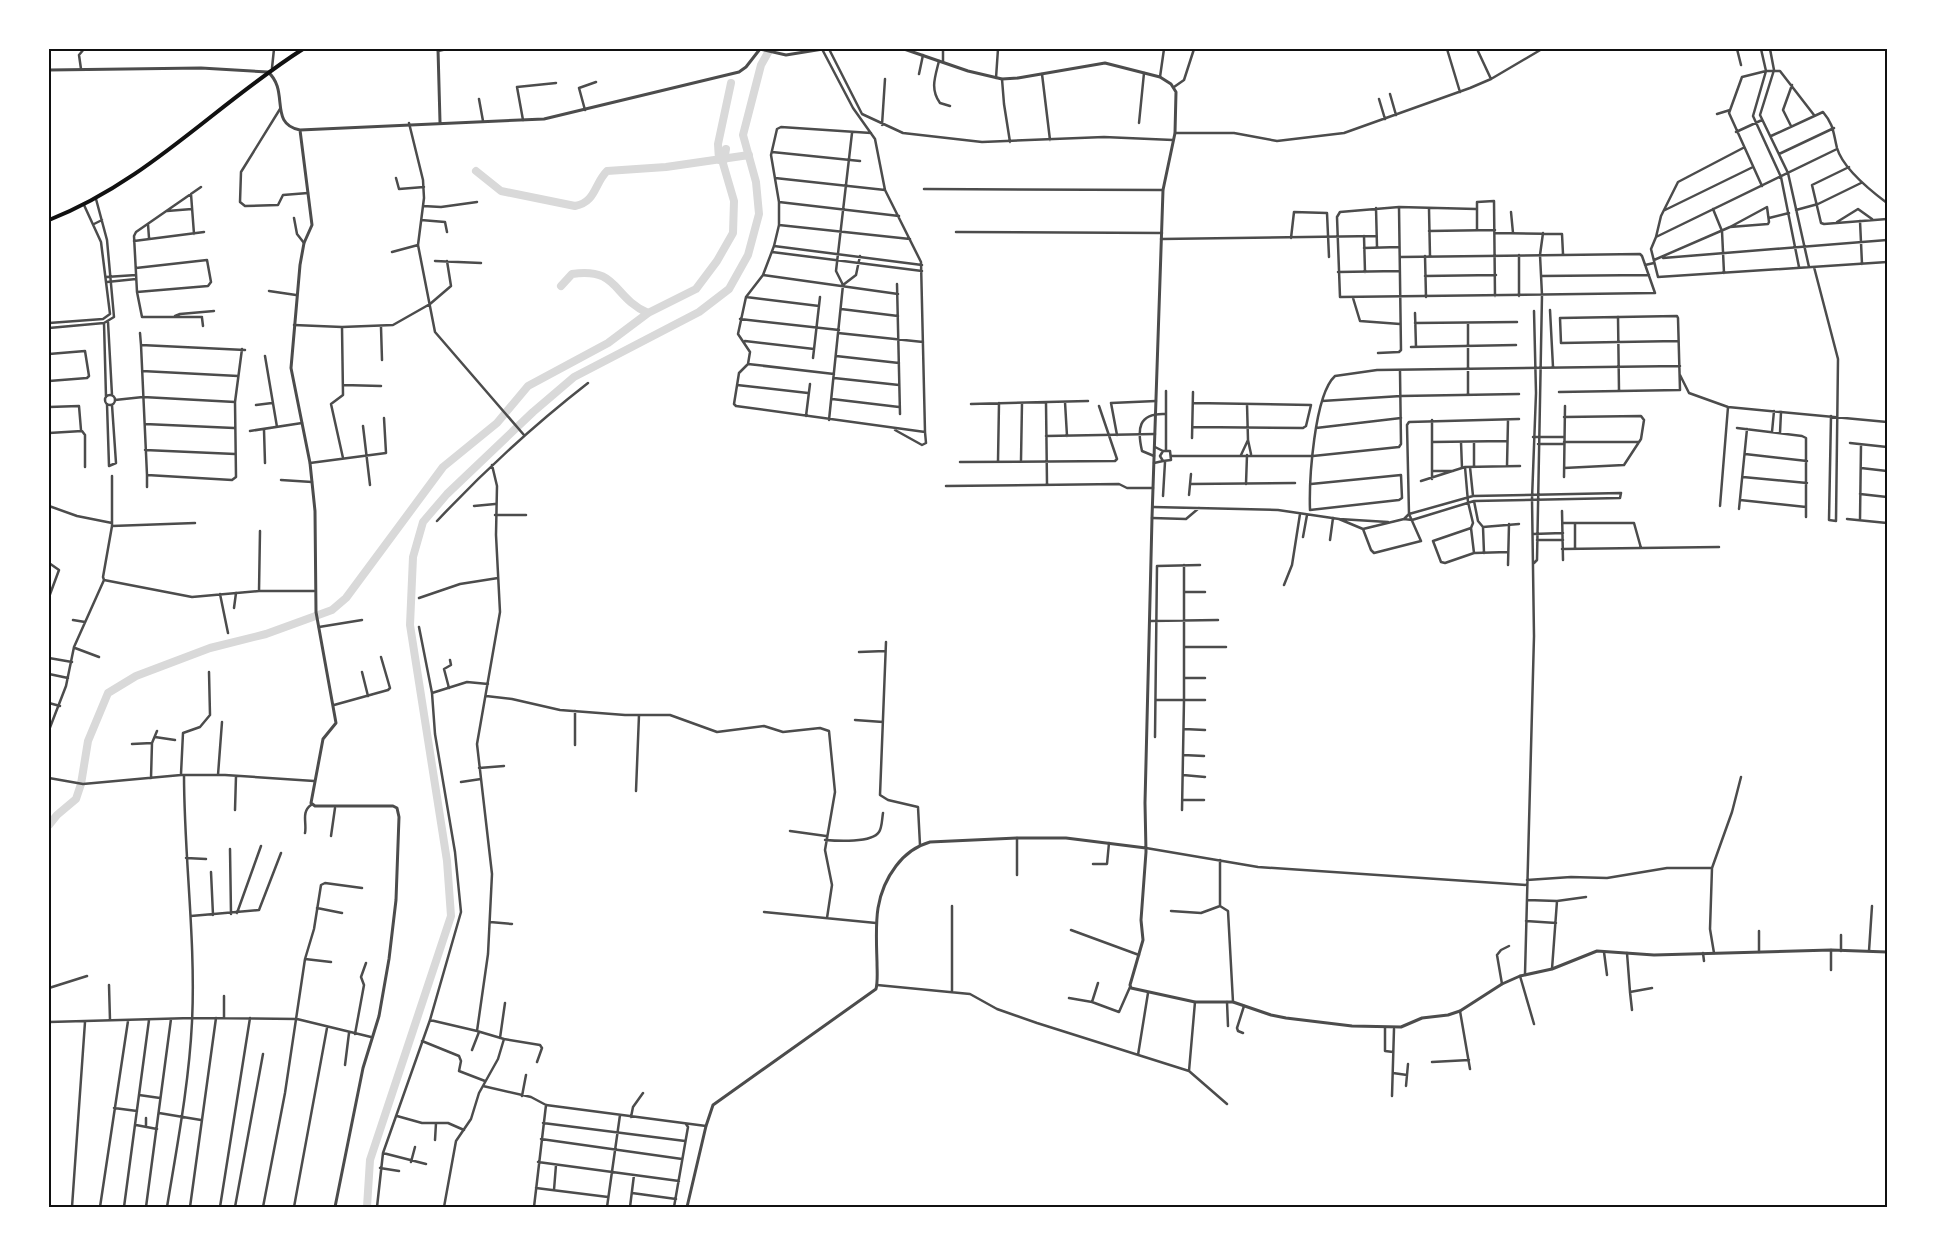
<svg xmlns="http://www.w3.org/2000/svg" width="1936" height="1256" font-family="'Sofia Sans Condensed',sans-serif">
  <rect width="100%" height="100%" fill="#fff"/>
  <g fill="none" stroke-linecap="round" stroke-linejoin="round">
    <!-- river -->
    <path stroke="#d9d9d9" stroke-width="8" d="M719,160L718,144L731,83
      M724,160L726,149
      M476,171L501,191L575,206C596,202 594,184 607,171L666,167L749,155
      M561,286L572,274C619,267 612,297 648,313
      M49,825L57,815L76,799L81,784L88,741L108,693L136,676L210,648L266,634L332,610L346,598L443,467L497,423L528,386L608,343L648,313L696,289L717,261L733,233L734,201L722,160
      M367,1207L370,1160L451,916L447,861L410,625L413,557L423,522L447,494L533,412L574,377L699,312L729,289L748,255L759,214L756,182L743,135L761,65L770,49"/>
    <!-- minor -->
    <path stroke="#4c4c4c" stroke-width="2.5" d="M822,49L853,108L875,139L885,190L921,262L925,432L736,406L734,404L739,373L748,364L750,352L738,334L746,297L763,275L774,246L779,225V202L771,155L777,129L781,127L871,133
      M829,49L862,114L903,133L982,142L1104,137L1173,140
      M943,49V62
      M1447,49L1460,92
      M1477,49L1491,79
      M1737,49L1741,65
      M1761,49L1766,71L1753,116L1781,177L1799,267
      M1770,49L1774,70L1760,115L1788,173L1809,267
      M438,51L447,49
      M939,61C935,77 930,89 940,103L950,106
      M272,68L274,49
      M81,69L79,55L84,49
      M919,74L923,55
      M1042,74L1050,140
      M1160,77L1164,49
      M996,78L998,49
      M1002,79L1004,104L1010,142
      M1174,87L1184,80L1194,49
      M1390,94L1396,115
      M479,99L483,121
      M1379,99L1385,119
      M280,109L241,172L240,202L245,206L278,205L283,195L308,193
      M585,110L579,88L596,82
      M1717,114L1730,110
      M523,120L517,87L556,83
      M409,123L423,180L424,198L418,245L435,332L524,435
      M1139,123L1144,73
      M882,125L885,79
      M1791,126L1783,110L1792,85
      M1736,132L1762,120
      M1175,133H1234L1277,141L1344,133L1470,88L1491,79L1542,49
      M1771,136L1823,112C1834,125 1833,132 1837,148C1843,169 1871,191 1887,203
      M1837,149L1656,237L1651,249L1658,277L1887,262
      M772,152L860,161
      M1779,154L1834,128
      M1849,167L1812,185L1821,223L1824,224L1887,219
      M396,178L399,189L424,187
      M775,178L885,190
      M1762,186L1729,113L1742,77L1766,71H1780L1814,115
      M201,187L136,232L134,236L137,292L142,317H202
      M924,189L1163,190
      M191,194L194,234
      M779,202L899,216
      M423,206L441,207L477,202
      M1376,208L1377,247
      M1429,209L1430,256
      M1713,209L1722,231L1724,273
      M1665,210L1753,167
      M1796,210L1818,204L1861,183
      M167,211L192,209
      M1511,212L1513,233
      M294,218L297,234L304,243
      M1769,218L1789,213
      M421,220L445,222L447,232
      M1860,221L1862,264
      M1837,222L1858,209L1872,219
      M94,224L102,220
      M148,224L149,238
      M779,225L910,239
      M1477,230V202L1494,201L1495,296
      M1429,231L1495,230
      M956,232L1162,233
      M1495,233L1562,234L1563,254
      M1364,236L1365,272
      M1656,237L1661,216L1678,182L1743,148
      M1291,238L1294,212L1327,213L1329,257
      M1161,239L1376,236
      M134,241L204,232
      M774,246L922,265
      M1364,248L1399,247
      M392,252L418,245
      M772,252L922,271
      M1425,256L1426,297
      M1400,257L1640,254L1642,256L1655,293L1340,297L1337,217L1340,212L1399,207L1476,209
      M1663,258L1887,240
      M1654,260L1730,227L1767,207L1769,222L1768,224L1730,227
      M435,261L481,263
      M1645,265L1654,263
      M1814,267L1838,359L1836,521L1829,520L1831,416
      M136,268L207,260L211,282L208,286L137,292
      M1338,272L1399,271
      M763,275L898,294
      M1425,276L1496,275
      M1541,276L1649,275
      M106,277L136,275
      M107,282L136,279
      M897,284L900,414
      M843,285L856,275L860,256
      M269,291L296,295
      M1519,296V255
      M746,297L819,306
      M1353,298L1360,321L1400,324
      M841,309L898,316
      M1550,310L1553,367
      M1415,313L1416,347
      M175,316L180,314L214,311
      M1618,317L1619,391
      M202,318L203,326
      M740,319L839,330
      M108,322L112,395
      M49,323L103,319L110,314L101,242L84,205
      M104,323L106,397
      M1415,323L1517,322
      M1468,323V395
      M294,325L342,327L393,325L430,304L451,286L447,261
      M342,327L343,395L331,404L343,458
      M381,327L382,360
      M49,328L104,323L114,317L107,240L96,199
      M140,333L141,345L245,350
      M838,333L923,342
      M745,341L814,349
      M141,345L147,475L232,480L236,477L235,402L242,349
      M1411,347L1516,345
      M1378,353L1399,352L1401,350L1399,207
      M49,354L85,351L89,376L87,378L49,381
      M265,356L277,427
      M836,356L899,363
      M813,358L820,297
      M748,364L834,374
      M142,371L238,376
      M1680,375L1689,393L1728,407L1887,422
      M834,378L899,385
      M343,385L381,386
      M737,385L808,393
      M1559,392L1680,390L1678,318L1677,316L1560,318L1561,343L1678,341
      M105 400a5 5 0 1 1 10 0a5 5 0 1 1-10 0Z
      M832,399L899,407
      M115,400L143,397L235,402
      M1322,401L1401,396L1519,394
      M1065,402L1067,436
      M1046,403L1047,484
      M107,404L109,466L116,463L112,405
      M971,404L1088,401
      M1247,404L1248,440
      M256,405L272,403
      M49,407L79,406L81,430
      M806,416L810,384
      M829,420L843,285L836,271L852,133
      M145,424L234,428
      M363,426L370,485
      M1193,427L1303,428L1306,426L1311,405L1193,403
      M1316,428L1401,418
      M1737,428L1802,436L1806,438V517
      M264,430L265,463
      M895,430L922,445L926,443L925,432
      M250,431L302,423
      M1772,432L1774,411
      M49,433L82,431L85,435V467
      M1780,433L1781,412
      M1117,435L1111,403L1156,401
      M1046,436L1155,434
      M1533,437H1564
      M1192,438L1193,392
      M1432,442L1507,441
      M1461,442L1462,468
      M1474,442V467
      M1564,442H1639
      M1850,443L1887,447
      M1538,444H1564
      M1155,447L1163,451H1170L1171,460L1163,461L1160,456L1163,451
      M145,450L235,454
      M1166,450V391
      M1745,454L1807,461
      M1241,455L1248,440L1251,454
      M1154,456L1142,451C1137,429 1138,413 1165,414
      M1172,456H1313L1399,447L1401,444L1400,371
      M1021,460L1022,403
      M998,461L999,403
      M960,462L1115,461L1117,459L1099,406
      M310,463L386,453L384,418
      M1154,463L1163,461
      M1507,466L1508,420
      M1465,467L1468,502L1473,523L1471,528L1474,553
      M1470,467L1473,496
      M1564,468L1624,465L1641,439L1644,420L1641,416L1564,417
      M1861,468L1887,471
      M1432,471H1453
      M1564,477L1565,406
      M1743,477L1807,483
      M1432,479V420
      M281,480L312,482
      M1421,481L1465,467L1520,466
      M1190,484L1295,483
      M1246,484L1247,455
      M1311,484L1401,475L1402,498L1399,500L1310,510C1309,481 1314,395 1335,376L1377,370L1680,366
      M946,486L1119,484L1127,488H1153
      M147,487V475
      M1860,494L1887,497
      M1189,495L1191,474
      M1163,496L1165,462
      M1740,500L1806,507
      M1474,501L1478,521L1483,527L1484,553
      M49,506L77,516L112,523
      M474,506L495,504
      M1720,506L1728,407
      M1153,507L1278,510L1339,519L1388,522
      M1739,509L1747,429
      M1562,511L1563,560
      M495,515H526
      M1152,518L1186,519L1199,508
      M1339,519L1363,529L1404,519L1412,520L1474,501L1620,498L1621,493L1473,496L1409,514L1404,519
      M1847,519L1887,523
      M1860,520L1861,445
      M437,521C484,471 534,425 588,383
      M1563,523H1634L1641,548
      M1575,524V548
      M112,526L195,523
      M1483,527L1519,524
      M1471,528L1433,541L1441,562L1445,563L1474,553L1508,552
      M1363,529L1371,550L1374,553L1421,541L1409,514L1407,425L1409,422L1519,419
      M1533,534L1563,533
      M1303,537L1307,515
      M1330,540L1333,518
      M1537,540H1563
      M1562,549L1719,547
      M49,563L59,570L49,597
      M1534,563L1537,560L1542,295L1540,255L1543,233
      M1184,565V700H1205
      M1508,565L1509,524
      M104,580L192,597L259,591H314
      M104,580L103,577L112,526V476
      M1284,585L1292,565L1300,514
      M259,591L260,531
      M1184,592H1205
      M220,594L228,633
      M419,598L460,584L498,578
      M234,608L236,593
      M73,620L85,622
      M1150,621L1218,620
      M319,627L362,620
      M886,642L880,795L888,800L918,807L920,845
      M1184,647H1226
      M75,648L99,657
      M859,652L885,651
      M49,658L72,662
      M362,672L368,696
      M49,674L68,678
      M1184,678H1205
      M449,688L444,669L451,665L450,660
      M432,693L467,682L488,684
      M486,696L512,699L560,710L625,715H670L717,732L764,726L783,732L820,728L829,731L835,792L825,850L832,885L827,918
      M1156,700H1184L1182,810
      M49,703L60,706
      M334,705L388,690L390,688L381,657
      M575,711V745
      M855,720L883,722
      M1184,729L1205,730
      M49,730L66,686L74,647L104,580
      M155,737L175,740
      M1155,737L1157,566L1200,565
      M132,744L152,743
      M1183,755L1204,756
      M479,768L504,766
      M181,774L183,733L200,727L210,715L209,672
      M218,775L222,722
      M1183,775L1205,777
      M49,778L83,784L181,775H225L314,781
      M151,778L152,743L157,731
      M461,782L481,779
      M636,791L639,715
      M1182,800H1204
      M235,810L236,776
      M790,831L826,836
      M305,833C307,823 301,812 311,805
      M331,836L335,808
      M825,840C837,841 872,843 879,832C882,828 882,819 883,813
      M1146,848L1258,867L1527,885
      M230,849L231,914
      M186,858L206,859
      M1093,864H1107L1109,843
      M211,872L213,915
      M1017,875V838
      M1527,880L1571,877L1607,878L1667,868H1712
      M1527,900L1557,901L1586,897
      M952,906V991
      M1220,906V860
      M317,908L342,913
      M1171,911L1201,913L1220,906L1228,911L1233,1002
      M764,912L876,923
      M237,913L261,846
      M191,916L259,910L281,853
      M1526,921L1556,923
      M490,922L512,924
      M1071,930L1139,955
      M1759,931V952
      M1841,951V935
      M1869,951L1872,906
      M1604,952L1607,975
      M1627,953L1630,992L1652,988
      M1703,953L1704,961
      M1714,953L1710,929L1712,868L1732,812L1741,777
      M305,959L331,962
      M1552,969L1557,901
      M1831,970V950
      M1525,974L1534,636L1532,499L1536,393L1534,311
      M1520,976L1534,1024
      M1502,984L1497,955L1501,950L1509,946
      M109,985L110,1020
      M877,985L970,994L997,1009L1037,1023L1189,1071L1227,1104
      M49,988L87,976
      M1630,992L1632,1010
      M224,996V1018
      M1069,998L1092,1002L1119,1012L1130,987
      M1092,1002L1098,983
      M1227,1002L1228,1026
      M1460,1011L1470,1069
      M430,1020L477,1031
      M49,1022L192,1018L297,1019L371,1037
      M1385,1028V1051L1393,1052
      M1243,1033L1238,1031L1237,1028L1244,1006
      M355,1034L364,985L361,977L366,963
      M500,1038L505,1003
      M504,1039L540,1045L542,1048L537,1062
      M422,1041L459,1056L461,1061L459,1071L485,1081
      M472,1050L479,1032
      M1138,1055L1148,993
      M1432,1062L1469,1060
      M345,1065L349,1033
      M1189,1071L1195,1002
      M1393,1073L1407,1075L1406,1086
      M1407,1075L1408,1064
      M483,1086L531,1097L546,1105L706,1126
      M139,1095L160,1098
      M522,1096L526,1075
      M1392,1096L1394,1029
      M114,1108L137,1111
      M159,1113L201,1120
      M397,1116L422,1123H448L464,1130
      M631,1117L633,1107L643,1093
      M543,1123L685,1141
      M136,1125L157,1129
      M146,1127V1118
      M541,1139L682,1159
      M435,1140L436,1123
      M383,1153L426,1164
      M411,1162L415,1147
      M538,1162L679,1181
      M380,1168L399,1171
      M536,1188L608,1197
      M554,1190L556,1165
      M632,1193L676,1199
      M72,1207L85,1022
      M100,1207L128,1021
      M124,1207L149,1020
      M146,1207L171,1019
      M167,1207C177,1146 189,1084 192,1022C196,940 184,857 184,775
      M190,1207L216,1018
      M220,1207L250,1018
      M235,1207L263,1054
      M263,1207L285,1093L305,959L314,929L321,885L325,883L362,888
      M294,1207L327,1028
      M377,1207L383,1153L430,1020L461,912L455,852L435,734L432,693L419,627
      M444,1207L456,1141L471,1119L479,1093L498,1059L504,1039L477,1031L488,954L492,874L477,744L500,612L496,535L497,486L492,465
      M534,1207L546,1105
      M607,1207L620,1115
      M630,1207L634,1175
      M674,1207L688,1127L686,1124"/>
    <!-- tertiary -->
    <path stroke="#4c4c4c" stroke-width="3" d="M438,49L440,122
      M904,49L968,71L1002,79L1018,78L1105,63L1160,77L1171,84L1176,92L1175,133L1163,190L1152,518L1145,803L1146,852L1141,920L1143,940L1130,985L1131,988L1195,1002H1233L1271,1015L1286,1018L1352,1026L1401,1027L1422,1018L1448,1015L1460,1011L1502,984L1520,976L1552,969L1597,951L1654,955L1831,950L1887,952
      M49,70L201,68L268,72C290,91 268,124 300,130L544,119L739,72L746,67L760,49L786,55L823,49
      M300,130L312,225L304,243L300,265L291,368L310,463L315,511L316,612L336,723L323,739L311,803L315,806H393L397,808L399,817L396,900L389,959L379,1016L363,1068L335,1207
      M687,1207L706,1126L713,1105L876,989C878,981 877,971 877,962C876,926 873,896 896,866C905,854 916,846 930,842L1017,838H1066L1146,848"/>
    <!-- secondary -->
    <path stroke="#111" stroke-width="4" d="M49,220C148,181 215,105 303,49"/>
  </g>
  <!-- border -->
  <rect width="1936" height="1256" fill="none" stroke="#ffffff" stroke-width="100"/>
  <rect x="50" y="50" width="1836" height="1156" fill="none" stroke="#111" stroke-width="2"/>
</svg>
